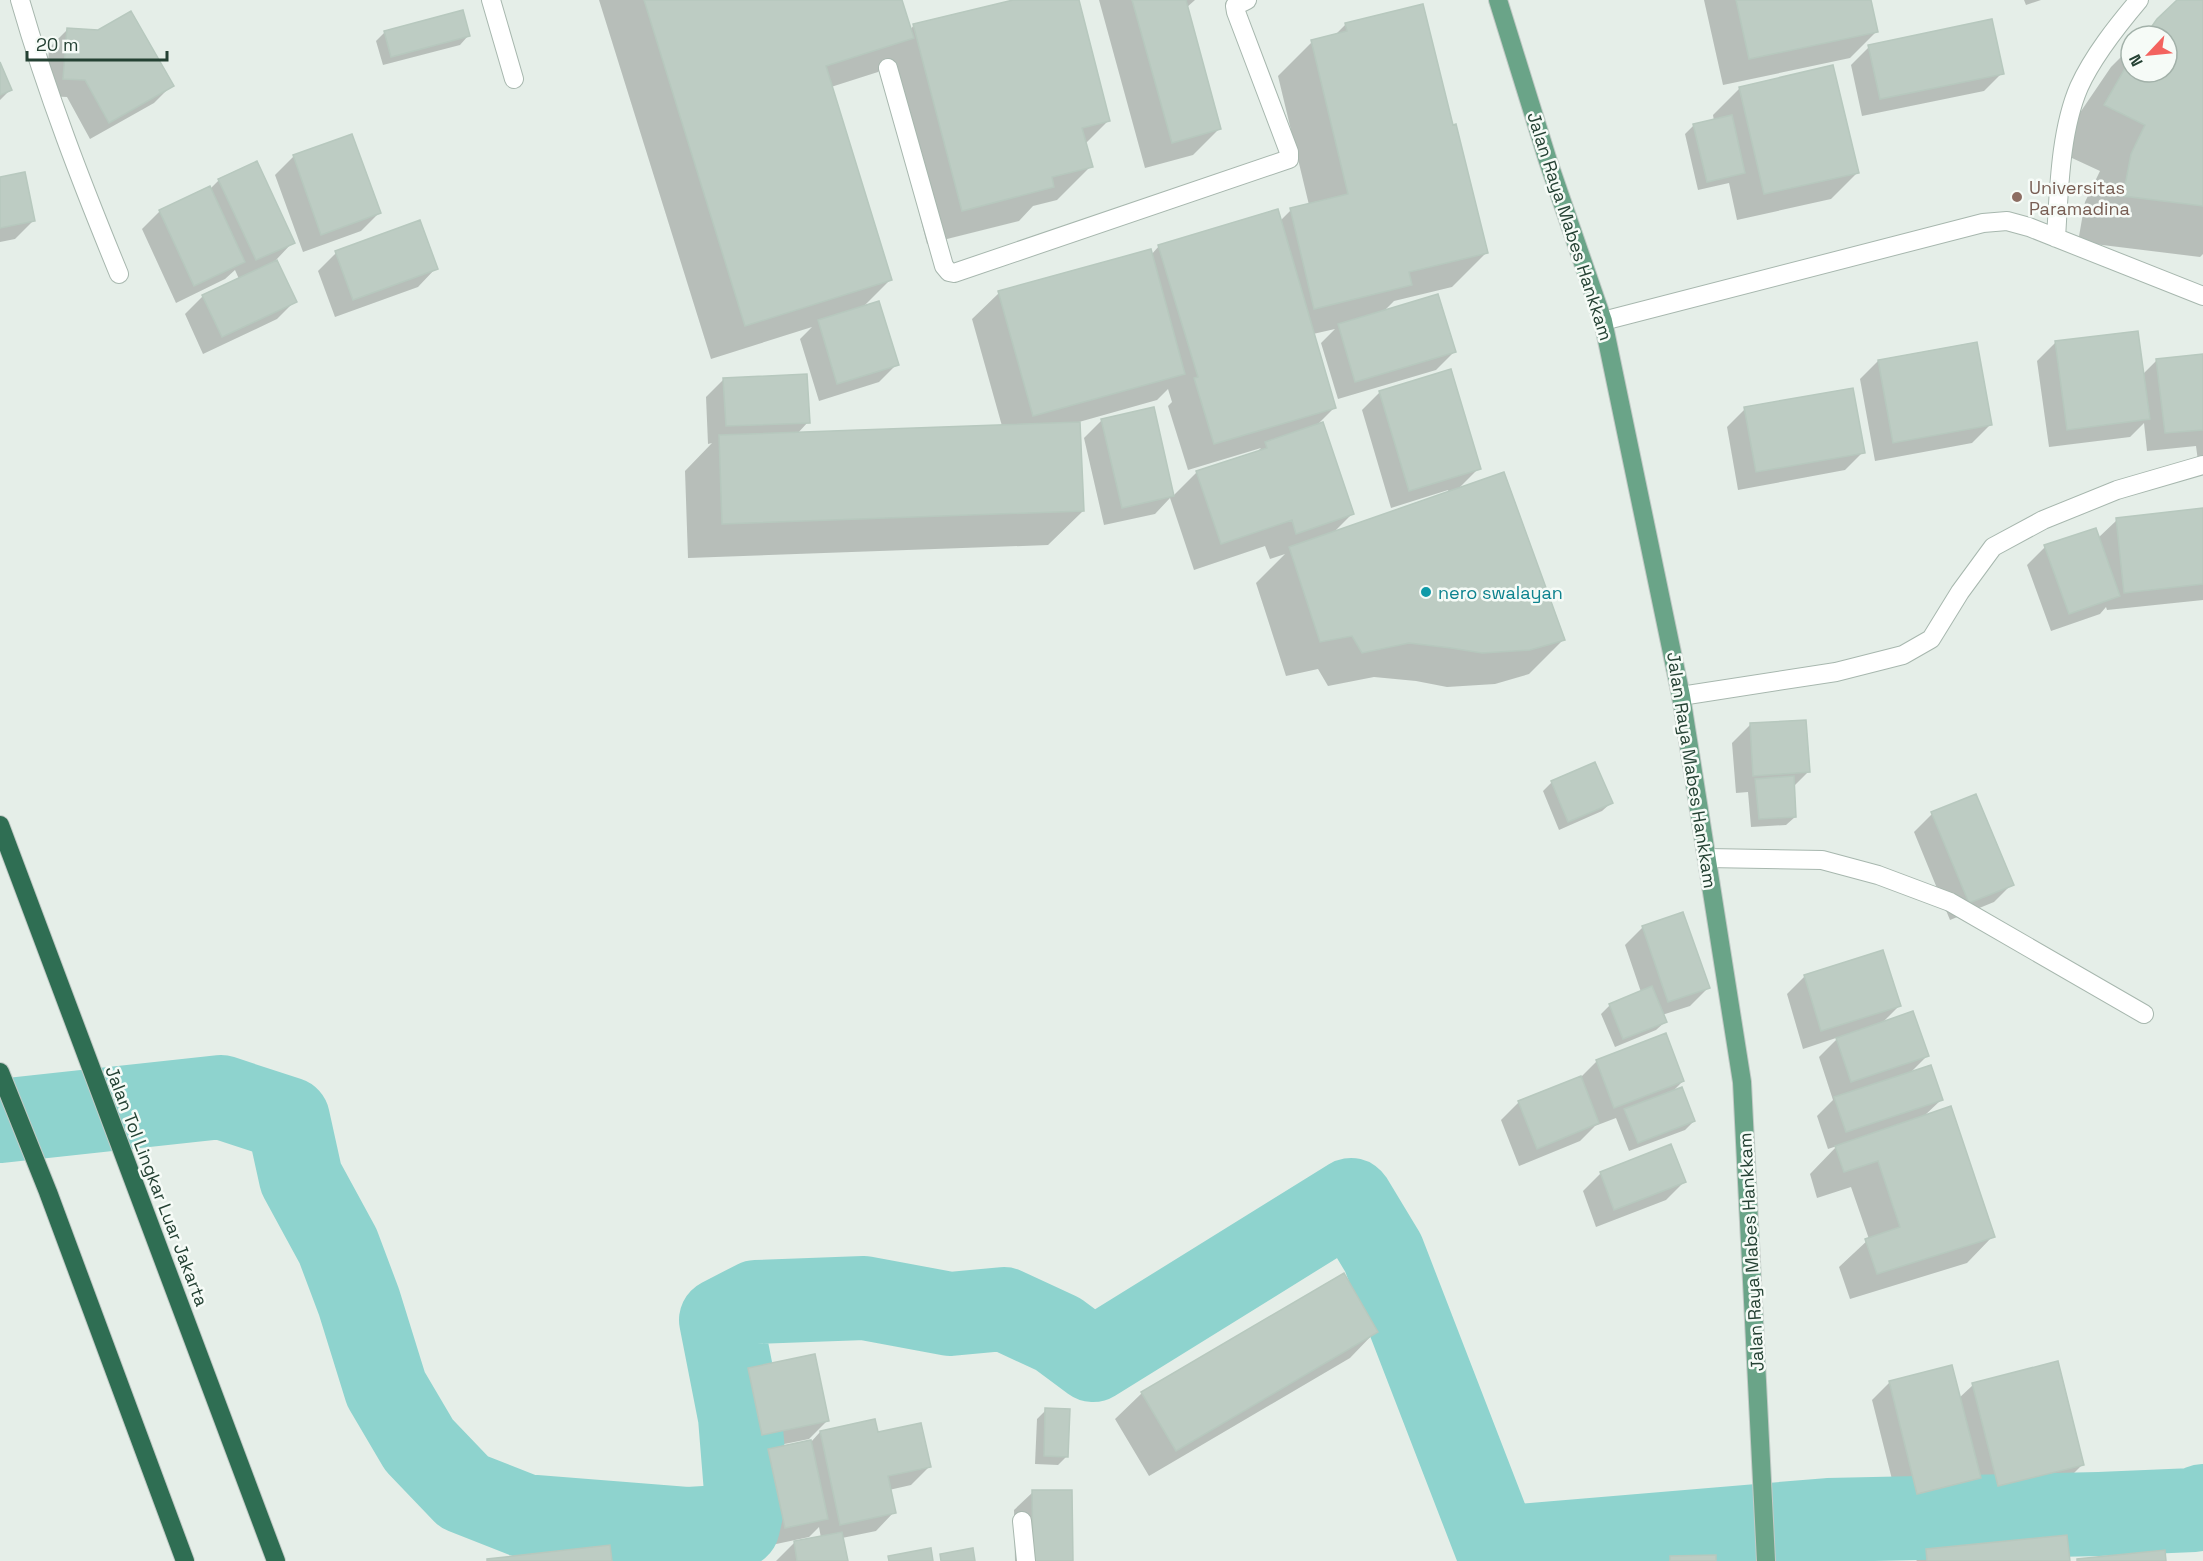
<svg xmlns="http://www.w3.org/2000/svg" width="2203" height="1561" font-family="'Space Grotesk',sans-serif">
  <rect width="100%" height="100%" fill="#e5eee8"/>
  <!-- shadow -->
  <path fill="#0003" d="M599,0H901L910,30L914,25L1018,0H1077L1108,121L1085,144L1091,166L1057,200L1033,206L1019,221L927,244L882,68L878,72L831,87L891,279L863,307L897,364L879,382L819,401L800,339L812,327L711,359Z
    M1099,0H1195L1186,8L1220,128L1193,155L1145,168Z
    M1704,0H1870L1876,32L1850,58L1723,85Z
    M2024,0H2041L2026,5Z
    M2179,0H2203V254L2200,257L2078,242L2085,202L2100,171L2059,152L2075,120L2111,67L2131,47V72H2167V36H2142Z
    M1346,24L1452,126L1486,253L1452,287L1394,301L1383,312L1454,352L1436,370L1338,399L1321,343L1335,329L1313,334L1335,407L1316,426L1352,514L1332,534L1449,493L1448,490L1391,508L1362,410L1380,392L1479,468L1457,490L1563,640L1529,674L1495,684L1447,687L1416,681L1374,677L1328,686L1318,669L1286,676L1256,583L1285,554L1270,559L1265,546L1194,570L1170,498L1155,514L1104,525L1084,438L1102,420L1153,409L1173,496L1197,472L1256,453L1261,448L1188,470L1168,406L1172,402L1168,389L1157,400L1079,422L1083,511L1048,545L688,558L685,471L712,443L708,444L706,397L724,379L808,422L797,434L1002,426L972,319L999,293L1151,255L1159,246L1280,221L1291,210L1309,205L1278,76L1312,42L1334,36Z
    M67,30L172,85L154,103L90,139L67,97L46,96L49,48Z
    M384,33L468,36L460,45L383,65L376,41Z
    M1869,47L2002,73L1984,91L1862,116L1851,65Z
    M0,66L10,90L0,100Z
    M1739,89L1858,172L1831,199L1737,220L1729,183L1698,190L1685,134L1694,125L1714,121L1713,115Z
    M351,136L379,213L361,231L303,252L275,175L293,157Z
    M0,179L33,221L15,239L0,242Z
    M219,180L293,242L276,260L295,301L277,319L203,354L185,314L203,296L239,279L235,270L225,279L176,303L142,229L160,211L210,189Z
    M336,253L436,268L418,287L335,317L318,271Z
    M2055,343L2142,375L2157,360L2203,355V468L2199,469L2196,446L2147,451L2144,423L2130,437L2049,447L2037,361Z
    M1878,361L1990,425L1972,443L1875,461L1860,379Z
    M1745,409L1863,452L1845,470L1738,490L1727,427Z
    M2203,510V600L2107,610L2106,607L2100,614L2051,631L2027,565L2045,547L2098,538L2117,520Z
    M1750,725L1808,772L1793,787L1795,817L1786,825L1751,827L1748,792L1736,793L1732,743Z
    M1552,782L1611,803L1602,811L1559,830L1543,791Z
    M1932,814L2012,884L1994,902L1950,920L1914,832Z
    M1643,927L1708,988L1690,1006L1662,1015L1665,1022L1656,1030L1615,1047L1601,1014L1610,1005L1641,992L1625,945Z
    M1805,976L1899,1006L1881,1024L1927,1056L1909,1074L1941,1100L1923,1117L1993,1236L1967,1263L1850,1299L1839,1267L1869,1239L1851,1187L1817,1198L1810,1174L1837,1146L1828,1149L1817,1116L1833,1100L1819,1057L1839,1037L1803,1049L1787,994Z
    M1597,1061L1683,1081L1670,1094L1694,1121L1685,1130L1629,1151L1616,1118L1595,1126L1580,1141L1519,1166L1501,1120L1519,1102L1580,1078Z
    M1601,1173L1684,1182L1666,1200L1596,1227L1583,1191Z
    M1376,1331L1350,1358L1149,1476L1115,1419L1142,1393Z
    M749,1369L827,1421L809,1439L745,1452L730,1388Z
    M1890,1382L1959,1398L1973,1385L2082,1465L2064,1483L1981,1503L1975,1481L1961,1495L1900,1511L1872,1400Z
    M1046,1410L1067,1456L1058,1465L1035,1464L1037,1419Z
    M820,1432L877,1434L929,1467L911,1485L889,1490L894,1512L876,1531L842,1538L846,1561H776L795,1542L821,1538L819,1527L809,1537L767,1546L750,1469L768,1451L811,1442Z
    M1033,1492L1071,1561H1015L1014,1510Z
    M1927,1550L2068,1561H1916Z"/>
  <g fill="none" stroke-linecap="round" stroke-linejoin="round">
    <!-- river -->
    <path stroke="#8ed3ce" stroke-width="84" d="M0,1121L221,1097L288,1119L301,1178L338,1246L359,1302L386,1389L419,1445L464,1492L525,1516L689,1529L738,1526L746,1491L740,1417L721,1320L756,1302L864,1298L950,1314L1004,1309L1058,1334L1093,1360L1351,1200L1383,1253L1497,1548L1828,1520L2099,1514L2194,1510L2203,1506"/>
  </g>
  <!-- building -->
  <path fill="#bdccc3" stroke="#b7c8be" stroke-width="1.5" d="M644,0H902L914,38L826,66L892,280L745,326Z
    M1013,0H1079L1110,121L1082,128L1093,167L1052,177L1054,187L962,211L913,24Z
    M1132,0H1186L1221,129L1172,143Z
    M1736,0H1871L1878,32L1749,59Z
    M2177,0H2203V206L2123,196L2131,154L2145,125L2104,105L2131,58V72H2167V36H2145L2157,19Z
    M1423,4L1453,125L1456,124L1488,253L1409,272L1412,285L1314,309L1290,208L1348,194L1311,40L1347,31L1345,23Z
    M463,10L470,36L391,57L384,31Z
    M131,11L174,86L109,123L85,80L63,79L67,28L98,30Z
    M1992,19L2004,74L1880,99L1868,45Z
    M0,62L12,90L0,95Z
    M1833,65L1859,173L1764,194L1739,87Z
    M1732,115L1745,173L1707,182L1693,124Z
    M352,134L381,213L321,235L293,155Z
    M257,161L295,243L256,260L218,179Z
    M25,172L35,221L0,228V177Z
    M210,186L245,262L194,286L159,210Z
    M1278,209L1336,408L1214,444L1194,378L1198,377L1158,245Z
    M420,220L438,269L353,300L335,251Z
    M1151,249L1185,374L1033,416L998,291Z
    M277,260L297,302L222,337L202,295Z
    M1438,294L1456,352L1355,382L1338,324Z
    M879,301L899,365L837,384L818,320Z
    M2138,331L2150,419L2067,430L2055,341Z
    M1977,342L1992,425L1893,443L1878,360Z
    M2203,354V430L2165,433L2156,359Z
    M1451,369L1481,469L1409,491L1379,391Z
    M807,374L810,423L726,426L723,378Z
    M1853,388L1865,453L1756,472L1744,407Z
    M1154,407L1174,496L1122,508L1101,419Z
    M1080,422L1084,511L722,524L719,435Z
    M1323,422L1354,514L1296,534L1292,520L1221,544L1196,471L1267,448L1265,442Z
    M1504,472L1565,640L1530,650L1482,653L1451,648L1409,643L1362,653L1352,636L1320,642L1289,547Z
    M2203,508V584L2124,593L2116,518Z
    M2096,528L2120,596L2069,614L2044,545Z
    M1806,720L1810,772L1753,776L1750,723Z
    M1595,762L1613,803L1568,822L1551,781Z
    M1794,776L1796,817L1759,819L1755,779Z
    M1976,794L2014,885L1969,903L1931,812Z
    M1683,912L1710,988L1668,1002L1642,926Z
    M1883,950L1901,1006L1821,1031L1804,975Z
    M1652,986L1667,1022L1623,1039L1609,1004Z
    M1913,1011L1929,1056L1851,1082L1836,1038Z
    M1666,1033L1684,1081L1614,1108L1596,1060Z
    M1931,1065L1943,1100L1846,1132L1834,1097Z
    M1581,1076L1599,1123L1537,1149L1518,1101Z
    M1682,1087L1695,1121L1638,1143L1624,1109Z
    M1951,1106L1995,1237L1877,1274L1865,1239L1900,1227L1878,1161L1844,1172L1835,1146Z
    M1671,1144L1686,1182L1614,1210L1600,1172Z
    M1344,1273L1378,1332L1176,1451L1141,1392Z
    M815,1354L829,1421L762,1435L748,1368Z
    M2058,1361L2084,1465L1998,1486L1972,1383Z
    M1952,1365L1981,1478L1917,1494L1889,1381Z
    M1045,1408L1070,1409L1068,1457L1044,1456Z
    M875,1419L878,1432L921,1423L931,1467L888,1476L896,1513L840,1525L820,1431Z
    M811,1440L828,1519L785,1528L768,1449Z
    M1032,1490H1072L1073,1561H1033Z
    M842,1532L848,1561H797L794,1541Z
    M2067,1535L2070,1561H1927L1926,1549Z
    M610,1545L612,1561H487V1559Z
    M931,1548L933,1561H889L888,1556Z
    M973,1548L975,1561H941L940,1554Z
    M2165,1550L2166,1561H2077V1559Z
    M1716,1555V1561H1670V1556Z"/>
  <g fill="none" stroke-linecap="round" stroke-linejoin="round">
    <!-- minor casing -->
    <g stroke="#a7b7ae" stroke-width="20">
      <path id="minor" d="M20,0C47,94 82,184 119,274
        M491,0L514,79
        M888,68L944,266L949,272L954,273L1289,159V152L1236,12L1235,6L1247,0
        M2056,238C2059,191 2060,131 2079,87C2093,56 2117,26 2139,0
        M1603,321L1983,223L2007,221L2029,227L2203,296
        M1681,696L1836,672L1903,655L1931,639L1960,592L1993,547L2043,520L2117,490L2203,465
        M1707,858L1822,860L1878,875L1950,902L2144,1014
        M1022,1521L1026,1561"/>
    </g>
    <!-- major casing -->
    <g stroke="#c2cac6" stroke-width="20">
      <path id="major" d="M1498,0L1548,161L1603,321L1681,696L1742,1082L1766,1561"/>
    </g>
    <!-- highway casing -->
    <g stroke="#c2cac6" stroke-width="20">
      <path id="highway" d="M0,825L276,1561
        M0,1072L48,1192L185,1561"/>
    </g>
    <!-- minor -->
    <use href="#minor" stroke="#fff" stroke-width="18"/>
    <!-- major -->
    <use href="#major" stroke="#6aa488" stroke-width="18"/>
    <!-- highway -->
    <use href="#highway" stroke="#2f6e53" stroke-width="18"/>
  </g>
  <!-- markers -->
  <circle fill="#8d6e63" stroke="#f6fbf7" stroke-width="2" cx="2017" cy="197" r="6"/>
  <circle fill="#0f9aa8" stroke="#f6fbf7" stroke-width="2" cx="1426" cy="592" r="6"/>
  <g text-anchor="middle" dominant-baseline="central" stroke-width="5" stroke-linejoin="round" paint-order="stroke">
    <!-- education labels -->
    <g font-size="18" fill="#785e54" stroke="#f6fbf7" text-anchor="start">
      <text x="2029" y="187">Universitas<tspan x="2029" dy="21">Paramadina</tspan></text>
    </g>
    <!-- street labels -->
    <g font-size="18" fill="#244133" stroke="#f6fbf7">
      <text transform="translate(1570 226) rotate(72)">Jalan Raya Mabes Hankkam</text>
      <text transform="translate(1692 770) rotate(81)">Jalan Raya Mabes Hankkam</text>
      <text transform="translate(157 1186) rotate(69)">Jalan Tol Lingkar Luar Jakarta</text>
      <text transform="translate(1751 1252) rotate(-93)">Jalan Raya Mabes Hankkam</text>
    </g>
    <!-- culture labels -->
    <g font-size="18" fill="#0d838f" stroke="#f6fbf7" text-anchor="start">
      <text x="1438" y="592">nero swalayan</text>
    </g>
  </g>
  <!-- north arrow -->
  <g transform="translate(2149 54) rotate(244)"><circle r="28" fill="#f6fbf7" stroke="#a2b1a9" stroke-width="1.5"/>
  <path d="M0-4.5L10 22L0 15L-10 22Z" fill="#f3635f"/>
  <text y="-9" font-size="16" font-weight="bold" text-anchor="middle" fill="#244133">N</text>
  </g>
  <!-- scale -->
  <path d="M27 51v9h140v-9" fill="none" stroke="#244133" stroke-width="3"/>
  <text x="36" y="51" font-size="18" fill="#244133" stroke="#f6fbf7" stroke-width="4.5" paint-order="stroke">20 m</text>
</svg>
